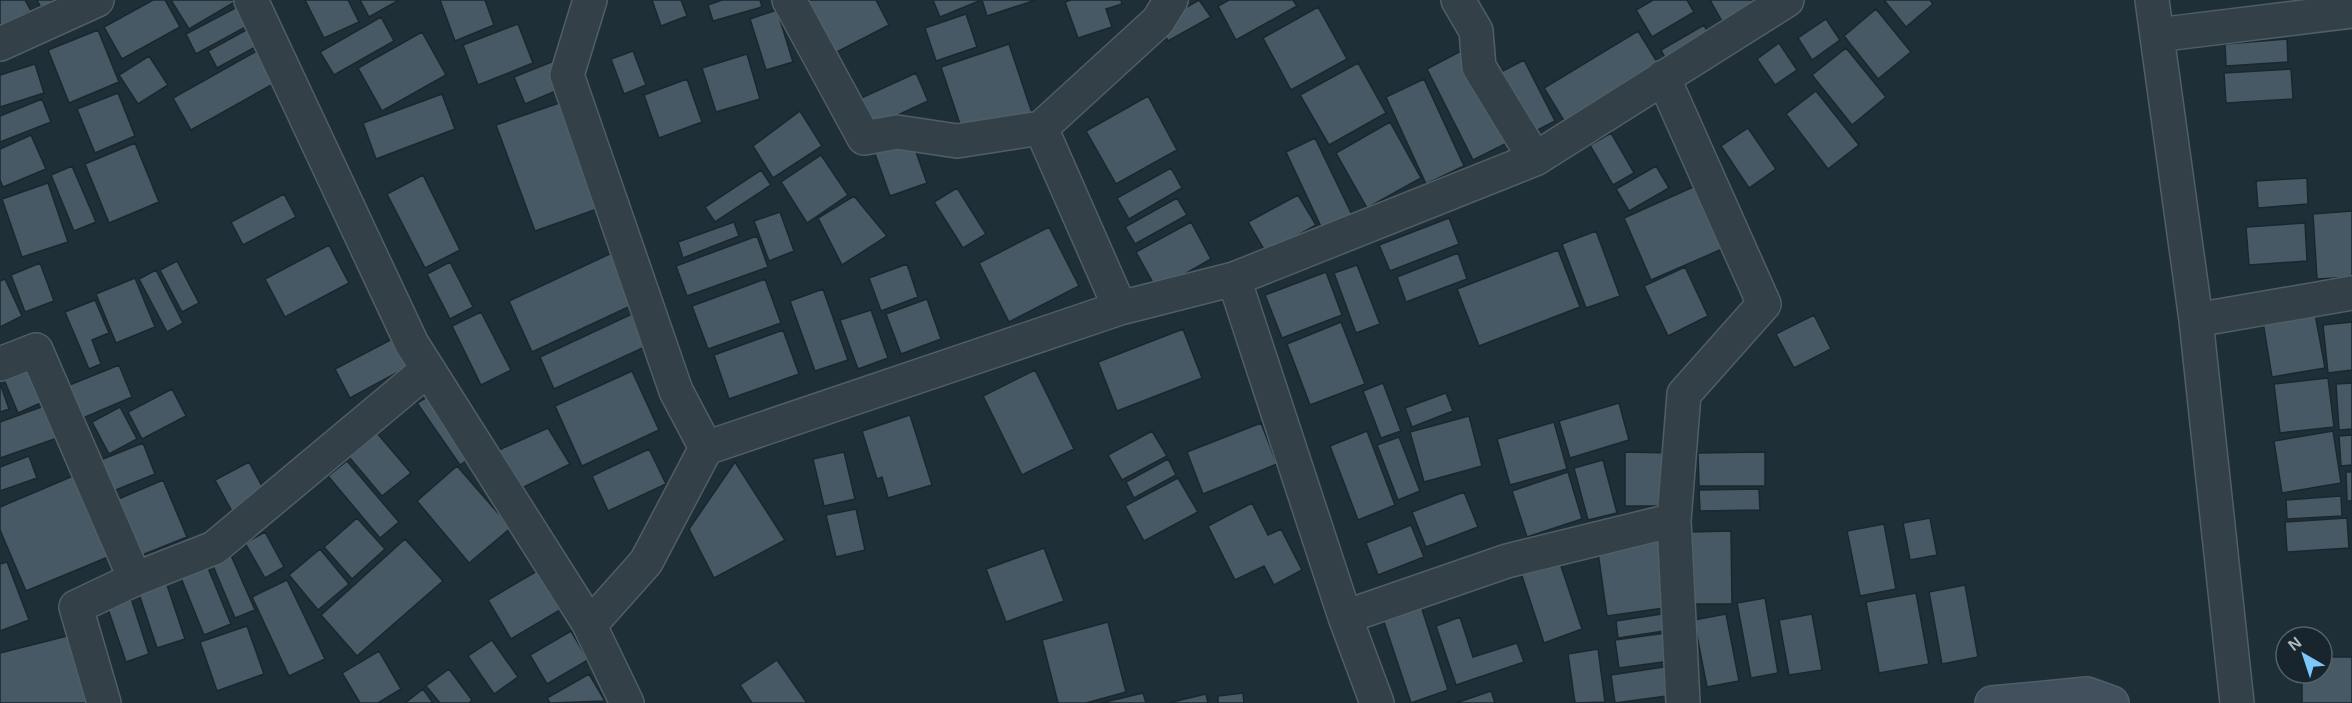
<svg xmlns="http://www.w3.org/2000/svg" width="2352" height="703" font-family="Arial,sans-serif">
  <rect width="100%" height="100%" fill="#1f2f38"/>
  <!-- building -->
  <path fill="#475964" stroke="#1b272f" stroke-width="1.5" d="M0,0H25L31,11L0,26Z
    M37,0H62L42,10Z
    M153,0H165L180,27L122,59L104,27Z
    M171,0H238L189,29Z
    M305,0H348L359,22L324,38Z
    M360,0H399L369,17Z
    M440,0H485L494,25L455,41Z
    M652,0H681L687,16L661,26Z
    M722,0H760L762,7L713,21L708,5Z
    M805,0H876L889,25L833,54Z
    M933,0H978L979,1L940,17Z
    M982,0H1036L987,16Z
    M1071,0H1121L1122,4L1106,9L1112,27L1078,38L1065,2Z
    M1199,0L1211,17L1168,41L1159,23Z
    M1229,0H1293L1297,6L1236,40L1218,6Z
    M1653,0H1687L1694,12L1652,37L1636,10Z
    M1710,0H1763L1723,23Z
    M1884,0H1930L1933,4L1906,27Z
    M241,5L251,24L196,54L186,34Z
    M1318,7L1347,59L1291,90L1263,38Z
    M1876,9L1911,52L1878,79L1844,36Z
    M777,10L793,62L766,70L750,19Z
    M966,14L977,47L936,61L925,28Z
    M381,17L394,41L334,75L320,52Z
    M1826,19L1840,40L1812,60L1798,38Z
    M518,24L533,63L478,85L463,45Z
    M1704,25L1714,44L1671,69L1661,50Z
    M248,29L257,46L217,68L208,51Z
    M98,30L119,82L69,103L48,50Z
    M1638,31L1665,75L1571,132L1544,88Z
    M422,32L446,75L382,111L358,68Z
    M2287,39L2288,62L2226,66L2225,44Z
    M1779,43L1797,70L1775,85L1757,59Z
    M1009,44L1032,113L964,136L941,67Z
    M264,47L282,79L191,130L173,98Z
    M1846,48L1886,97L1852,125L1812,75Z
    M633,51L646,85L624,94L611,59Z
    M1461,51L1507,143L1473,160L1427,69Z
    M747,54L760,99L716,112L702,68Z
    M149,56L168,85L138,104L119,75Z
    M559,59L570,85L525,104L514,77Z
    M1524,60L1555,121L1526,136L1495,75Z
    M1358,63L1386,113L1329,145L1300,95Z
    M35,64L44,93L0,107V75Z
    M2291,69L2293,99L2226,103L2224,73Z
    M916,73L928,101L872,127L859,99Z
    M687,79L702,122L659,138L644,95Z
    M1424,79L1464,166L1426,184L1386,97Z
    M1816,91L1859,145L1828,169L1786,114Z
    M118,93L135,136L95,153L77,109Z
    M442,94L455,129L376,159L363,123Z
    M1148,96L1177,150L1116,184L1086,131Z
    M42,99L51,122L0,142V116Z
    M562,102L600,208L535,231L496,125Z
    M800,111L822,146L773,178L753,146Z
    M1390,122L1421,178L1367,208L1336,153Z
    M1748,128L1776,169L1749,188L1721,146Z
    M1611,133L1634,173L1613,185L1590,145Z
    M31,135L46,169L3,187L0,180V149Z
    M911,138L927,183L890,196L874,151Z
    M1315,138L1354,219L1324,233L1286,152Z
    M135,143L159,202L109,223L85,164Z
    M821,155L848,195L807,223L781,182Z
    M72,166L96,222L74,231L51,175Z
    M1656,166L1669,188L1629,211L1616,189Z
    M1171,168L1182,188L1129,219L1117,198Z
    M761,170L771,185L715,222L705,207Z
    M423,175L460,250L425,268L387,194Z
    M2307,178L2308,204L2258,208L2256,181Z
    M48,183L68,242L22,257L2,199Z
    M1702,183L1729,246L1651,280L1624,218Z
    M957,188L986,234L963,248L934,202Z
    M284,194L296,217L243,245L231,222Z
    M1298,195L1316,225L1266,253L1248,222Z
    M854,196L887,236L842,265L818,218Z
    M1177,198L1187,215L1135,244L1125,227Z
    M2352,211V277L2317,279L2313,214Z
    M780,212L794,251L769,261L754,221Z
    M1449,218L1459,244L1390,271L1379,245Z
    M734,222L739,236L683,258L678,242Z
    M1191,222L1211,259L1157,290L1136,252Z
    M2305,223L2307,261L2249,265L2246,227Z
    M1049,227L1079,286L1009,322L979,263Z
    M1596,231L1620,296L1586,308L1562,244Z
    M757,236L768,267L687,296L676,266Z
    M329,245L349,283L285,317L265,279Z
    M1558,250L1580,307L1479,346L1457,289Z
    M614,252L637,303L532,352L509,301Z
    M1458,253L1467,279L1406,302L1397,277Z
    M177,261L199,303L182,312L160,270Z
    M450,262L473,307L450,319L427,274Z
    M40,263L54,301L25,312L11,275Z
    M907,264L918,297L881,311L869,278Z
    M1357,265L1380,324L1356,333L1334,273Z
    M1685,267L1708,316L1668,336L1644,286Z
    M156,270L183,323L167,332L139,279Z
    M1326,272L1342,315L1282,338L1265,295Z
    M135,278L155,327L116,343L96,294Z
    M5,279L22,316L0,327V281Z
    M765,279L781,323L708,349L692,306Z
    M823,289L848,360L815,371L790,301Z
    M927,299L941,339L901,354L886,314Z
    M95,300L109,333L92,340L101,364L89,369L65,312Z
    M2314,308L2325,368L2272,377L2262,316Z
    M871,310L888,358L858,369L840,320Z
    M481,312L511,370L481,385L452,326Z
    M634,313L649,345L554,389L540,357Z
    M1814,315L1831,349L1794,368L1776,334Z
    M1341,322L1365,384L1310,405L1287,344Z
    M2352,322V370L2328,373L2323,325Z
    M1183,329L1202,378L1117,411L1098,362Z
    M783,330L799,374L729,399L714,355Z
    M398,336L413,364L350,398L335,369Z
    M34,355L52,398L18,413L0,370Z
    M119,365L132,397L76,421L62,388Z
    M1035,370L1074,449L1022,475L983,396Z
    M632,371L659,430L582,466L555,406Z
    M2328,378L2334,427L2280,433L2274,384Z
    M0,383L9,409L0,412Z
    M1383,383L1401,431L1381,438L1363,391Z
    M2352,383V429L2339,430L2336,384Z
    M172,389L186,416L142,439L128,412Z
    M434,393L476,454L460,465L417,403Z
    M1446,393L1453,411L1412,427L1405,408Z
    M55,402L66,435L0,458V422Z
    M1619,403L1629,440L1570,458L1559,421Z
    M120,407L137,439L109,454L92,422Z
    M910,415L932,485L888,498L882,477L877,479L862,431Z
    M1469,416L1482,466L1424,482L1410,432Z
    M1554,422L1567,469L1510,485L1497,439Z
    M1261,423L1277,464L1203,494L1187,452Z
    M548,428L570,464L514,492L492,453Z
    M1152,431L1167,456L1122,480L1108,455Z
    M1367,431L1395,505L1358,520L1330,446Z
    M2333,431L2341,483L2282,493L2274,441Z
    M377,433L411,473L382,496L349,457Z
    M2352,435V465L2341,466L2339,436Z
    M1399,437L1420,491L1398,500L1377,445Z
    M143,443L155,474L111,492L98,461Z
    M649,449L666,484L608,511L592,476Z
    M844,452L855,499L824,506L813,459Z
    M1625,452L1671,453L1670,506H1625Z
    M1765,452V486H1699L1698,453Z
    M29,456L37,478L0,491V467Z
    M1168,459L1176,475L1134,498L1126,482Z
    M1603,460L1617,513L1588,520L1574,468Z
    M347,461L399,522L380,538L328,476Z
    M249,462L269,499L235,517L215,480Z
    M735,462L785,540L714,578L689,529Z
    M457,466L511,528L469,563L417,501Z
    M1568,472L1582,519L1527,537L1512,491Z
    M2346,472H2352V501H2347Z
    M73,476L108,557L26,591L0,530V507Z
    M1178,478L1198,512L1144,541L1125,506Z
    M163,480L187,537L132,559L109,503Z
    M1759,489L1760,510L1700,511L1699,490Z
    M1464,492L1478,527L1426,547L1412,512Z
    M2341,496L2342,516L2287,519L2286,500Z
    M1252,503L1268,535L1281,529L1302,570L1274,585L1264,566L1235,580L1208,526Z
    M856,509L865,550L836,557L826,515Z
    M357,518L385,549L352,579L324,547Z
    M1930,518L1937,555L1910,560L1903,523Z
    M2347,518L2349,548L2287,552L2285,522Z
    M1884,524L1896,589L1860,596L1847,531Z
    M1411,525L1424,557L1378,575L1366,543Z
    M1731,531L1732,604H1691L1690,532Z
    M265,532L284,567L265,578L245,543Z
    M1661,536L1671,607L1607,616L1597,545Z
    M405,539L443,581L357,656L321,615Z
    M1044,548L1064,601L1006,622L986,569Z
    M320,549L349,584L318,610L289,575Z
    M230,553L255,610L235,618L211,561Z
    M1558,557L1582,629L1544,643L1520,570Z
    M7,562L29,620L0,631V564Z
    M206,563L231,624L204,635L179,573Z
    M537,571L560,610L511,639L488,600Z
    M287,580L325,659L289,676L252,597Z
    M166,582L185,639L157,648L138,591Z
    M1965,585L1978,657L1942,664L1929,592Z
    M129,592L149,654L126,662L105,600Z
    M1916,593L1929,664L1879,673L1866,602Z
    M1765,598L1778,673L1751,678L1737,603Z
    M1419,600L1448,690L1411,703L1381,613Z
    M1662,614L1664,631L1618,638L1616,621Z
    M1726,614L1739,681L1707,687L1694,620Z
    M1812,614L1822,670L1789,675L1779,620Z
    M1460,617L1473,657L1517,643L1524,662L1456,685L1436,626Z
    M1108,622L1126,692L1086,703H1058L1042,640Z
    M247,626L264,674L217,691L200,642Z
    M571,631L588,660L547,684L530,655Z
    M1666,633L1670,661L1619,668L1615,640Z
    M75,634L92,703H0V653Z
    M492,640L518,677L494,694L468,656Z
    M1598,649L1605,702L1575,703L1568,654Z
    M379,651L401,689L378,703H360L342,673Z
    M2322,657H2352V703H2302V673H2322Z
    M777,660L807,703H752L740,685Z
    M1670,666L1674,695L1615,703L1611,675Z
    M449,669L472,700L469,703H440L426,686Z
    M589,674L605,701L550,703L547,698Z
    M423,689L433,703H405Z
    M1491,691L1495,703H1456Z
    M1143,693L1146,703H1101Z
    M1243,693L1244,703H1218V696Z
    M1206,694L1208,703H1168Z"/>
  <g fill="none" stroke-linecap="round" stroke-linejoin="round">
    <!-- minor casing -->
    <g stroke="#505e66" stroke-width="36">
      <path id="minor" d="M251,0L412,344L588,622L627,703
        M590,0L567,75L676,391L706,448
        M789,0L864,138L897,132L957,141L1041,128
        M1458,0L1476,31L1479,67L1535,159
        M2152,0L2196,320L2237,703
        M2157,35L2352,11
        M0,44L97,0
        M1663,77L1764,304L1684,394L1674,520L1683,703
        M1234,279L1345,617L1377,703
        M1120,308L1041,128L1158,21L1171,0
        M2196,320L2352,293
        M0,364L36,350L135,579
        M1345,617L1507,561L1674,520
        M588,622L597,617L646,562L706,448L1120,308L1234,279L1535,159L1787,0
        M104,703L76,607L135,579L214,548L427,370"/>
    </g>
    <!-- secondary casing -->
    <g stroke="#505e66" stroke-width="36">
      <path id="secondary" d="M1992,703L2087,694L2112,703"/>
    </g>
    <!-- minor -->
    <use href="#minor" stroke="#334048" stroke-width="33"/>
    <!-- secondary -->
    <use href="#secondary" stroke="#41505c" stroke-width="33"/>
  </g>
  <!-- north arrow -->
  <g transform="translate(2304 655) rotate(321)"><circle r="28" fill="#19252d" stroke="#54616a" stroke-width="1.5"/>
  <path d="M0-4.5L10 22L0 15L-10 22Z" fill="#7cc7fb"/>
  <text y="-9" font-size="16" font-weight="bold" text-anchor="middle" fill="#adbbc5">N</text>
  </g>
</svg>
